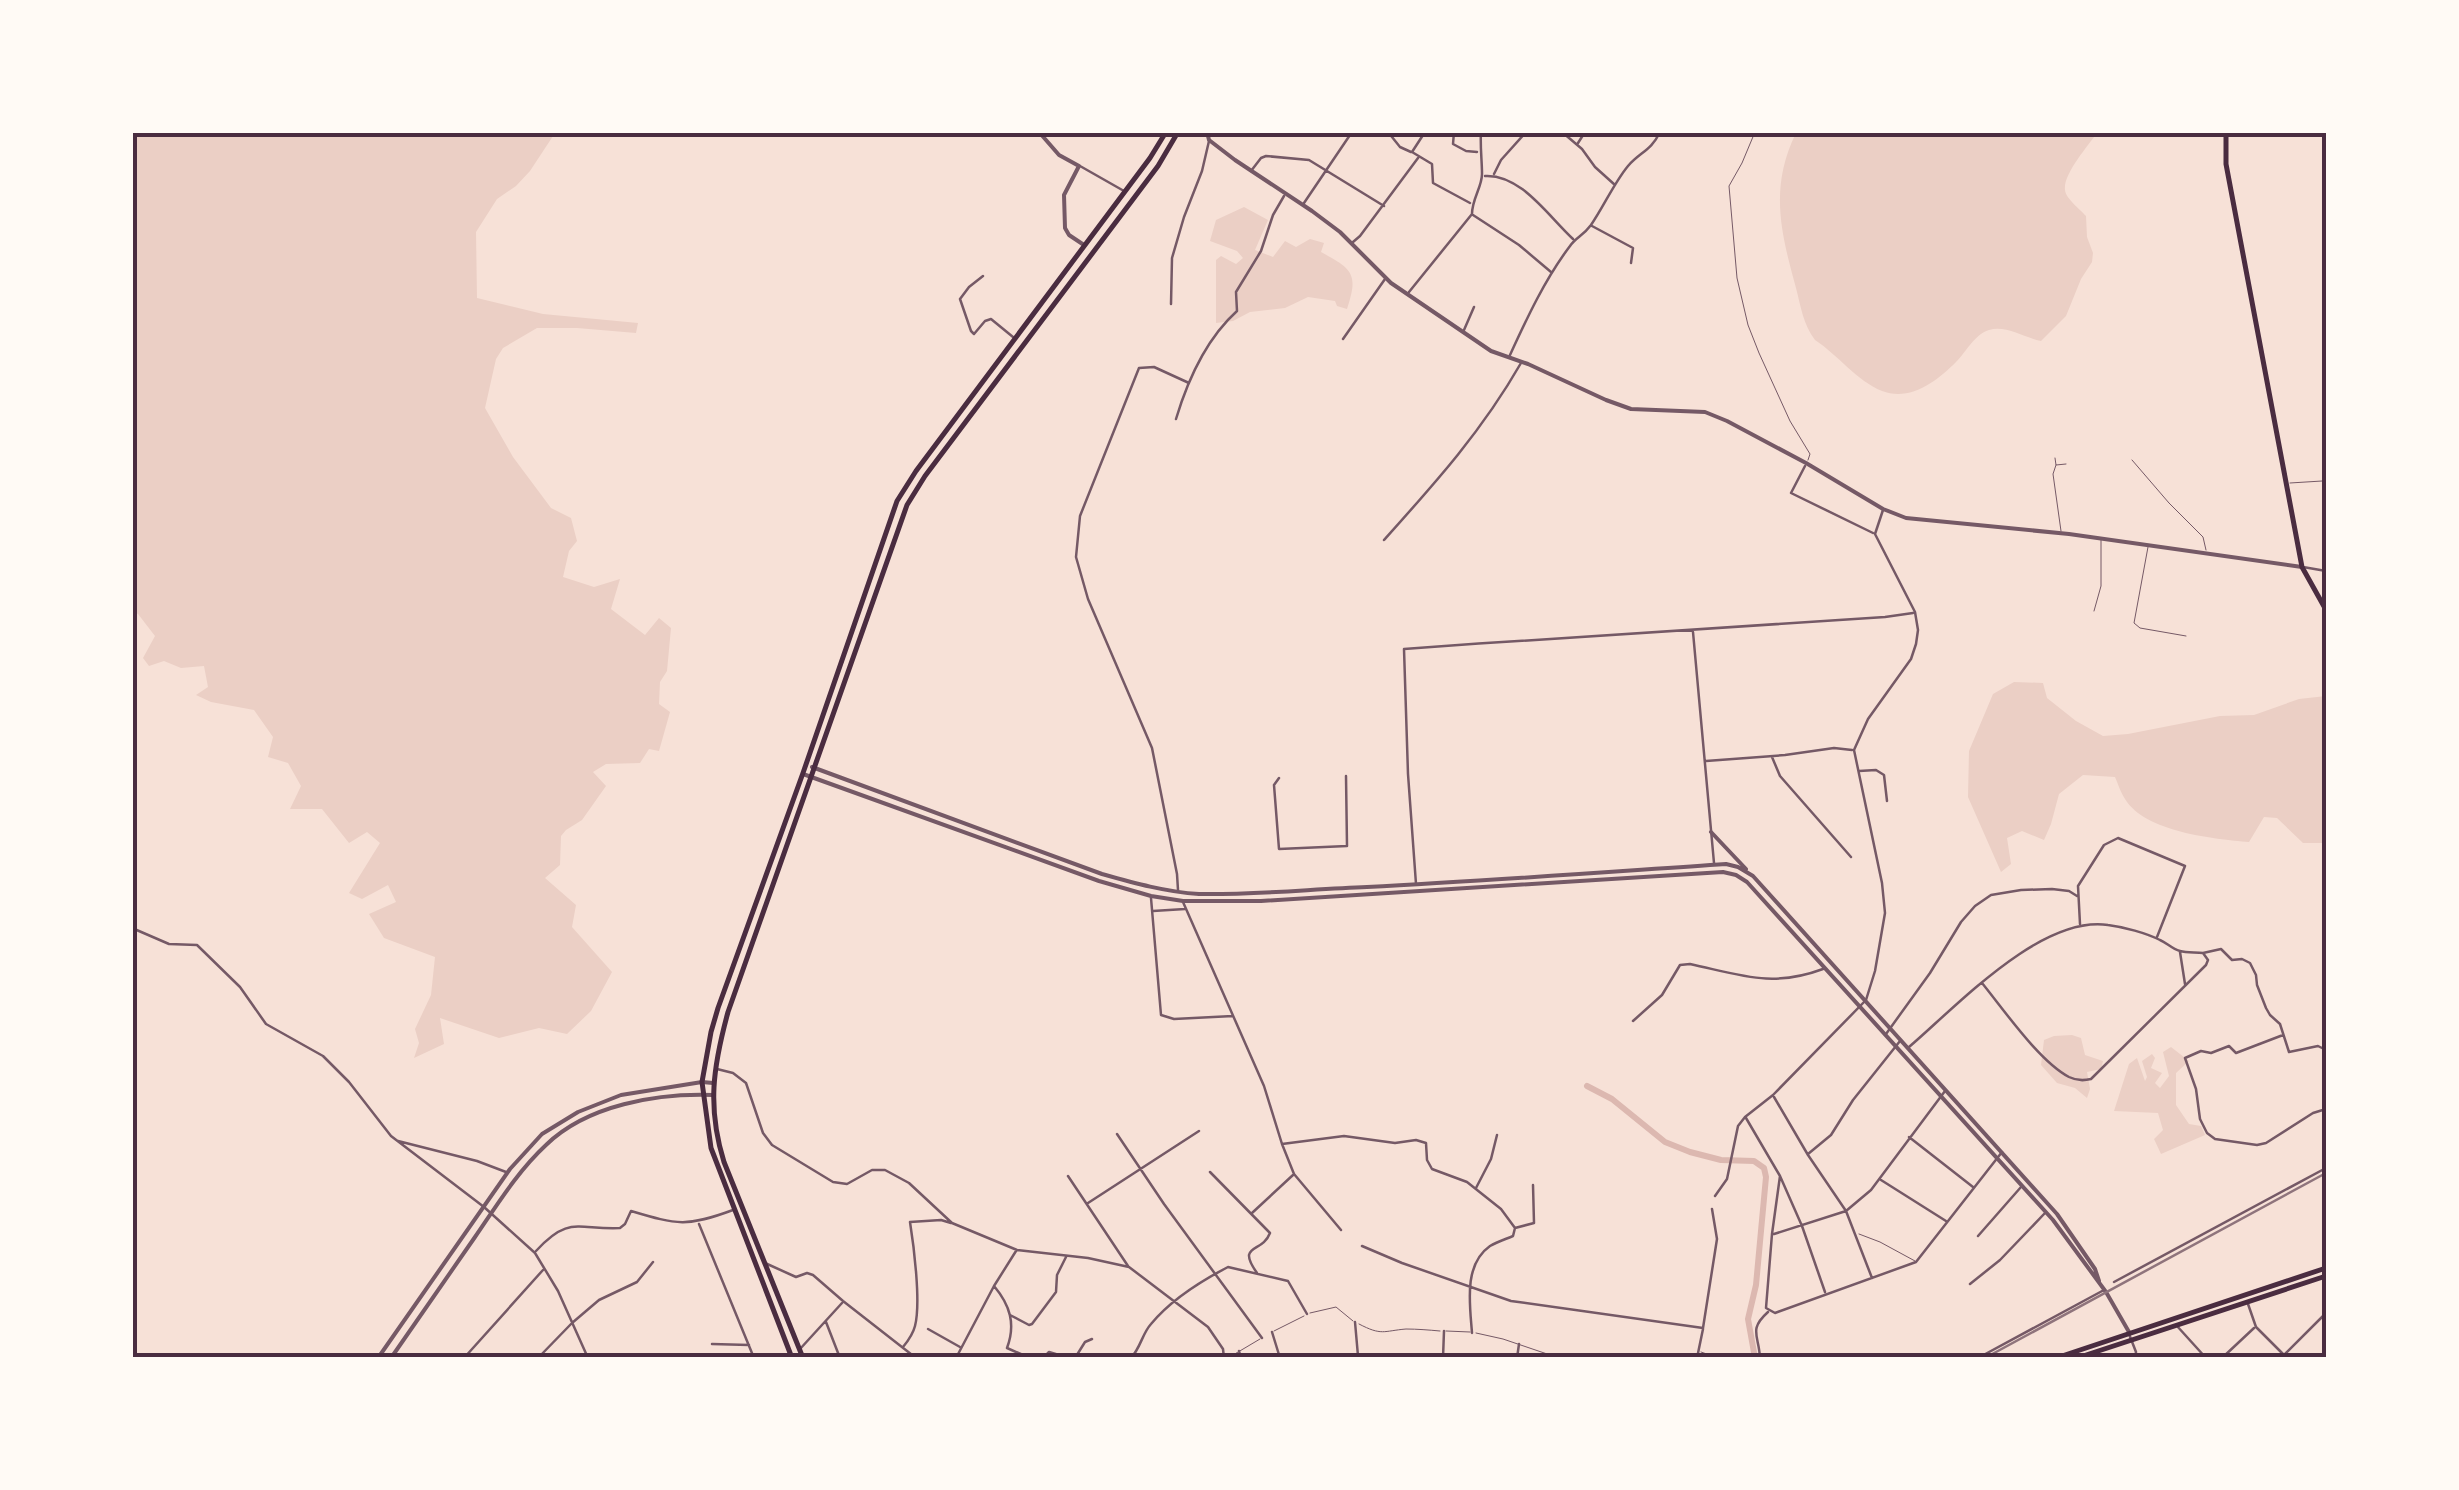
<svg xmlns="http://www.w3.org/2000/svg" width="2459" height="1490" font-family="Overpass,sans-serif">
  <rect width="100%" height="100%" fill="#f7e1d7"/>
  <!-- green -->
  <path fill="#ebcfc5" d="M132,133H555L530,171L516,186L497,199L476,232L477,298L543,314L638,323L636,333L577,328H537L503,348L496,359L485,408L513,457L551,508L571,518L577,541L569,551L563,577L594,587L620,579L611,609L645,635L659,618L671,628L667,671L660,682L659,704L670,712L659,751L649,749L640,763L606,764L593,772L606,786L582,820L566,830L561,836L560,865L545,878L576,905L572,927L612,972L591,1011L567,1034L539,1028L499,1038L440,1018L444,1044L414,1058L419,1043L415,1029L431,995L435,957L384,938L369,914L396,902L388,885L362,899L349,893L380,843L367,832L349,843L322,809H290L301,786L288,763L268,757L273,737L254,710L211,702L196,695L208,687L204,666L181,668L164,661L149,666L143,658L155,636L138,614L132,611Z
    M1796,133H2097C2088,146 2063,174 2065,190C2066,199 2080,209 2086,216L2087,237L2093,253L2092,262L2081,279L2066,316L2041,341C2025,338 2006,325 1989,330C1974,335 1967,351 1956,362C1937,381 1910,402 1882,391C1857,381 1838,355 1815,340C1803,324 1801,307 1796,288C1781,233 1769,188 1796,133Z
    M1244,207L1268,220L1255,250L1273,257L1285,241L1296,247L1310,239L1324,243L1321,252C1352,269 1359,273 1347,309L1337,306L1335,301L1308,297L1285,308L1250,312L1233,321L1216,323V260L1221,256L1236,264L1243,258L1237,251L1210,241L1216,220Z
    M2014,682L2043,683L2047,698L2076,721L2103,736L2128,734L2220,716L2254,715L2299,699L2326,696V843H2303L2277,818L2264,817L2249,842C2214,839 2145,832 2125,799C2121,793 2118,784 2115,777L2083,775L2059,794L2051,824L2044,840L2022,831L2007,838L2011,864L2001,872L1968,797L1969,751L1993,694Z
    M2072,1035L2081,1038L2085,1055L2103,1061L2101,1069L2087,1072L2090,1089L2087,1098L2075,1088L2057,1083L2041,1065L2044,1040L2054,1036Z
    M2171,1047L2189,1061L2176,1073V1105L2189,1124L2201,1126L2205,1135L2161,1154L2154,1139L2163,1130L2158,1113L2114,1111L2129,1064L2137,1058L2145,1081L2147,1077L2142,1061L2152,1054L2155,1058L2151,1068L2162,1073L2155,1083L2160,1088L2169,1076L2163,1052Z"/>
  <g fill="none" stroke-linecap="round" stroke-linejoin="round">
    <!-- canal -->
    <path stroke="#dcb8b0" stroke-width="6" d="M1587,1086L1612,1099L1665,1142L1690,1152L1721,1160L1754,1161L1764,1168L1766,1177L1756,1285L1748,1319L1755,1358"/>
    <!-- service -->
    <path stroke="#755966" stroke-width="1" d="M1755,132L1742,163L1729,186L1737,278L1748,325L1759,353L1790,421L1810,454L1808,460
      M2055,458L2056,465L2066,464
      M2132,460L2169,503L2203,537L2206,550
      M2056,465L2053,474L2061,531
      M2290,483L2322,481L2326,483
      M2148,547L2134,623L2140,628L2186,636
      M2094,611L2101,586V540
      M1859,1234L1880,1242L1915,1261
      M1310,1313L1336,1307L1353,1321
      M1359,1324C1382,1336 1383,1331 1406,1329C1417,1329 1429,1330 1440,1331
      M1274,1331L1304,1316
      M1446,1331L1470,1332
      M1476,1333L1503,1339L1559,1358
      M1701,1352L1718,1358
      M1228,1358L1260,1339
      M1740,1358L1741,1354"/>
    <!-- minor -->
    <path stroke="#755966" stroke-width="2.5" d="M1388,132L1400,147L1411,152
      M1425,132L1412,152L1432,164L1433,183L1470,203
      M1454,132L1453,144L1466,151L1477,152
      M1562,132L1582,149L1595,167L1615,185
      M1578,143L1585,132
      M1080,166L1124,191
      M1251,171L1261,158L1266,156L1309,160L1384,206
      M1494,174L1501,160L1526,132
      M1485,176C1521,174 1548,216 1573,239
      M1304,203L1352,132
      M1473,215L1519,245L1551,272
      M1592,226L1633,248L1631,263
      M1353,242L1360,236L1418,158
      M983,276L969,287L960,299L971,331L974,334L985,321L991,319L1013,337
      M1409,292L1472,214C1472,199 1482,187 1482,174C1482,160 1480,147 1481,132
      M1171,304L1172,258L1184,217L1202,171L1209,141
      M1464,330L1474,307
      M1343,339L1385,279
      M1510,355C1527,318 1545,279 1570,246C1576,237 1583,236 1591,225C1604,206 1614,183 1628,166C1640,152 1651,151 1660,132
      M1176,419C1188,379 1206,339 1237,311L1236,292L1261,251L1273,215L1284,196
      M1805,466L1791,493L1873,533
      M1384,540C1436,482 1482,431 1521,363
      M2303,567L2326,571
      M1693,632L1714,863
      M1772,757L1780,776L1851,857
      M1706,761L1785,755L1834,748L1852,750
      M1859,771L1876,770L1884,775L1887,801
      M1279,778L1274,785L1279,849L1347,846L1346,776
      M1416,884L1408,774L1404,649C1564,637 1724,628 1885,617L1913,613
      M1178,890L1177,874L1152,748L1088,599L1076,557L1080,516L1139,368L1154,367L1189,383
      M1151,898L1161,1015L1174,1019L1233,1016
      M1183,902L1264,1086L1282,1144L1294,1174L1341,1230
      M1153,911L1185,909
      M2080,924L2078,886L2104,845L2118,838L2185,866L2157,937
      M132,928L169,944L197,945L240,987L266,1024L323,1056L349,1082L391,1136L484,1207L535,1253L558,1291L588,1358
      M2180,952L2185,984
      M2203,953L2221,949L2232,960L2242,959L2250,963L2256,975L2257,985L2266,1008L2270,1015L2280,1024L2289,1052L2318,1046L2326,1050
      M1633,1021L1662,995L1680,965L1690,964C1741,975 1772,988 1823,969
      M1886,1034L1930,973L1961,922L1975,906L1991,895L2021,890L2052,889L2069,891L2077,896
      M2283,1035L2236,1053L2229,1046L2211,1053L2201,1051L2185,1058L2196,1089L2200,1119L2207,1133L2215,1139L2257,1145L2266,1143L2313,1113L2326,1109
      M1909,1047C1957,1006 2041,915 2108,925C2124,927 2146,933 2160,940C2167,943 2172,949 2180,951C2187,953 2196,952 2203,953L2208,960L2206,965L2091,1079C2083,1081 2077,1081 2069,1077C2039,1061 2004,1010 1982,983
      M717,1069L733,1073L746,1083L763,1133L772,1145L833,1182L847,1184L872,1170H885L909,1183L952,1223L1017,1250L1088,1258L1129,1267L1208,1327L1223,1349L1224,1358
      M1774,1097L1808,1155L1846,1211L1872,1278
      M1746,1118L1780,1176L1802,1226L1825,1292
      M1117,1134L1164,1204L1262,1338
      M1909,1137L1973,1187
      M398,1141L477,1161L506,1172
      M1282,1144L1344,1136L1395,1143L1416,1140L1426,1143L1427,1160L1432,1169L1467,1182L1501,1209L1515,1228L1513,1236C1506,1239 1497,1242 1490,1246C1463,1265 1470,1305 1472,1333
      M1808,1154L1831,1135L1853,1100L1900,1041
      M1210,1172L1270,1233C1262,1254 1236,1243 1257,1273
      M1068,1176L1128,1266
      M1780,1176L1772,1234L1766,1308L1775,1313L1916,1262L2002,1152
      M1881,1180L1946,1221
      M1476,1188L1491,1159L1497,1135
      M1715,1196L1727,1179L1738,1126L1745,1117L1773,1095L1866,1000L1875,971L1885,913L1882,883L1854,750L1868,719L1911,659L1916,644L1918,630L1915,612L1875,534L1883,510
      M1088,1203L1199,1131
      M1252,1213L1293,1175
      M699,1224L754,1358
      M1515,1228L1534,1223L1533,1185
      M1774,1234L1846,1211L1871,1190L1945,1091
      M1978,1236L2021,1187
      M1362,1246L1402,1263L1511,1301L1703,1328L1717,1239L1712,1209
      M536,1251C569,1215 578,1230 620,1228L625,1224L631,1211C678,1225 687,1227 733,1210
      M765,1263L796,1277L807,1273L813,1275L843,1301L916,1358
      M2114,1282L2326,1168
      M1970,1284L2000,1260L2045,1213
      M994,1286C1010,1305 1016,1324 1007,1348L1030,1358
      M2248,1304L2256,1327L2284,1355L2326,1313
      M1010,1315L1029,1325L1032,1324L1056,1292L1057,1275L1066,1257
      M826,1322L840,1358
      M1355,1322L1358,1356L1385,1355
      M2177,1326L2206,1358
      M928,1329L960,1347
      M1272,1332L1280,1358
      M2129,1334L2136,1352L2135,1358
      M712,1344L749,1345
      M903,1347C908,1341 913,1334 915,1326C921,1303 914,1247 910,1222L941,1220L951,1223
      M800,1349L842,1303
      M1239,1351L1241,1358
      M464,1358L543,1270
      M538,1358L572,1323L599,1300L637,1282L653,1262
      M956,1358L994,1286L1016,1251
      M1043,1358L1049,1352L1069,1358
      M1075,1358L1085,1342L1092,1339
      M1131,1358C1141,1347 1142,1334 1151,1324C1170,1301 1201,1281 1228,1267L1288,1281L1307,1314
      M1443,1358L1444,1331
      M1517,1358L1519,1344
      M1697,1358L1703,1329
      M1760,1358C1759,1335 1748,1330 1768,1312
      M1978,1358L2104,1290
      M2222,1358L2254,1328"/>
    <!-- tertiary -->
    <path stroke="#755966" stroke-width="4" d="M1039,132L1059,155L1079,166L1064,195L1065,228L1069,235L1084,245
      M1207,132L1209,140L1235,160L1312,211L1340,232L1391,283L1491,351L1528,364L1606,400L1631,409L1705,412L1727,421L1806,463L1883,509L1906,518L2069,534L2302,567
      M812,767L1102,874C1134,883 1166,892 1199,894C1255,895 1312,889 1367,887C1487,881 1607,872 1726,864L1738,867L1753,876L2057,1214L2095,1269L2099,1281
      M803,774L1099,881L1151,896L1183,901H1261L1723,872L1736,875L1747,882L2053,1220L2106,1292L2129,1332
      M1711,832L1746,869
      M378,1358L510,1169L542,1134L578,1112L621,1095L702,1082L713,1083
      M391,1358C419,1317 447,1277 475,1237C497,1205 517,1172 546,1145C587,1105 657,1093 713,1095"/>
    <!-- primary -->
    <path stroke="#4a2c40" stroke-width="5" d="M792,1358L711,1148L702,1082L711,1032L718,1008L803,773L897,501L916,471L1150,158L1166,132
      M803,1358L724,1162C707,1107 713,1067 728,1012L907,505L925,476L1158,166L1178,132
      M2056,1358L2326,1268
      M2077,1358L2326,1276"/>
    <!-- trunk -->
    <path stroke="#4a2c40" stroke-width="5" d="M2226,132V164L2302,567L2326,610"/>
    <!-- rail -->
    <path stroke="#8f747c" stroke-width="2.5" d="M1985,1358L2326,1173"/>
  </g>
  <!-- border -->
  <rect width="2459" height="1490" fill="none" stroke="#fffaf5" stroke-width="270"/>
  <rect x="135" y="135" width="2189" height="1220" fill="none" stroke="#4a2c40" stroke-width="4"/>
</svg>
